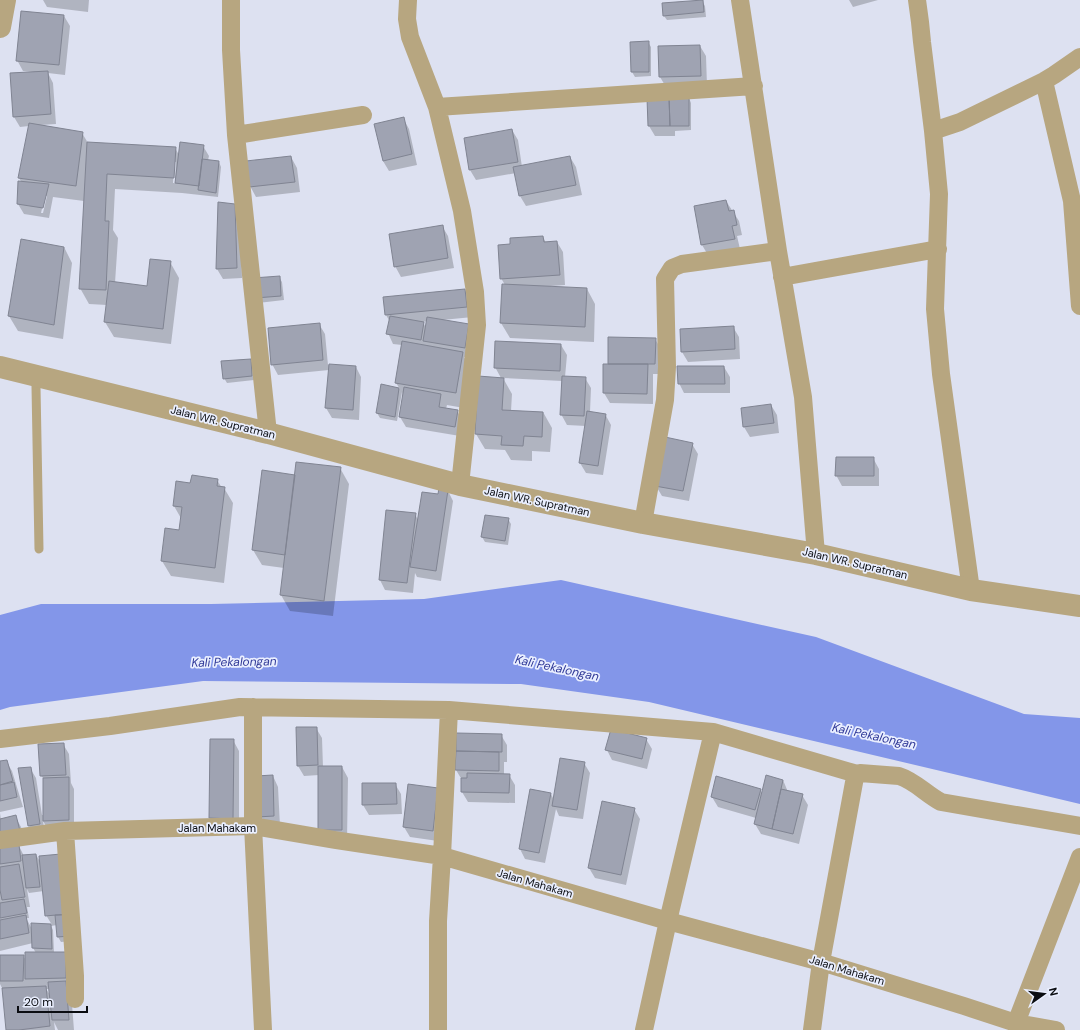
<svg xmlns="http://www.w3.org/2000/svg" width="1080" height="1030" font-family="'DM Sans',sans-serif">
  <rect width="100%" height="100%" fill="#dde1f1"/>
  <!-- water -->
  <path fill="#8396e9" d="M561,580L816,637L1024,714L1080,718V804L649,702L521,684L203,681L10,707L0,710V615L41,604H211L424,599Z"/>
  <!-- shadow -->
  <path fill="#0003" fill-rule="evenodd" d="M43,0H89L88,12L47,7Z
    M849,0H878L853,7Z
    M702,1L705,6L706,17L667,20L664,16Z
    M64,16L70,26L65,75L48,73L53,83L56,124L41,125L82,133L88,143L175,148L179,155L203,146L209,156L208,160L219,162L221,167L218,197L182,193L115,189L113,230L118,238L115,283L148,287L170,262L179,278L171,344L114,337L105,322L107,305L89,304L80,288L84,201L53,197L49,218L24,214L18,204L19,183H22L19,178L29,126L20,127L14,117L11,74L34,73V72L23,71L17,60ZM174,162H176L175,183H173ZM45,196H47L43,213H41Z
    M648,42L651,47V76L635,77L632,72L631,43Z
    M700,46L706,56L707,86L666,87L660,77Z
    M689,98L691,103V130L675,131V136H655L649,126L648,99Z
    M403,118L409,129L417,165L389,171L383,161Z
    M512,130L518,140L522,167L570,157L576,167L582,195L526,206L520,196L516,173L476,180L470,170L465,138Z
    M291,157L297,168L300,192L256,197L250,186Z
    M726,201L739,221L742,235L737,236L740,249L708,255L702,245L695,207Z
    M234,205L240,215L242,278L223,279L217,269Z
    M442,226L448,236L454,268L401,277L395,266Z
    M543,237L546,243L557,242L563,252L565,285L551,286V287L587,289L595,304L594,342L510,338L501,323L505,285L501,278L512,245Z
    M64,247L72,263L63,339L18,331L9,316Z
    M279,277L282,282L284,300L258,303L256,298Z
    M465,290L471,301L473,317L442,320L468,325L470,358L464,357L471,368L464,408L447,405L446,409L457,411L463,421L460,436L406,427L400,417L403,395L402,392L397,421L380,418L377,413L382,385L400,389L396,383L402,345L393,344L388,333L390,322L386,315ZM428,321L426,328L423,322Z
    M319,324L325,334L328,365L356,367L361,377L359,420L332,418L326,408L329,370L278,375L272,364Z
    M733,327L739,337L740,359L688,362L682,352Z
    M655,339L661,349V374H653V404L610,403L604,393L609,365Z
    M561,345L567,355L565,377L585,378L591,388L590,412L605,414L611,425L603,475L586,473L580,463L586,426L567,425L561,414L562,381L503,378L512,394L511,411L543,412L552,428L550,452L532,451V461L511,460L505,450L485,449L476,434L501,378L495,367Z
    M250,360L253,364L254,380L227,383L224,378Z
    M724,367L730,377V393H684L679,383Z
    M771,405L777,415L779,433L750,437L744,427L742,409Z
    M692,444L698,454L689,501L662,496L656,486Z
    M873,458L879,469V486H842L836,475Z
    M340,468L349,484L333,616L290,611L281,595L284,568L262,565L253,550L296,476Z
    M217,480L222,488H224L233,503L224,583L171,576L162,561L180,531L182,520L174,506L191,484Z
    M448,491L453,501L441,581L417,577L415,573L413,593L385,590L380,580L415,514L418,520L439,496Z
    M508,519L511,524L508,545L485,542L482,537Z
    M316,728L322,738L323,767H342L348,778L347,840L325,839L319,775L304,776L298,766Z
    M457,734L501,735L507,745V762H504V775H509L515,785V803L468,802L462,792V780L456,770Z
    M646,739L652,749L647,769L612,760L607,750Z
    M233,740L239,751V829L216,828L210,818Z
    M63,744L69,754L71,783L74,789V830L49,831L43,821L45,835L35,836L29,826L19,769L30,768L36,778L42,815H44V779L41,776Z
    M6,761L12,771L23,807L0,812V762Z
    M584,763L590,773L583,819L559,816L556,809L545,863L525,859L520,849L551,794L554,800Z
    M273,776L278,787L280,826H264L258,816Z
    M783,780L788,792L802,795L808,805L799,844L761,834L755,824L756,818L718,807L712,797L760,790L762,793Z
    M395,784L401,794L402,814L369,815L363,805Z
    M438,789V841L410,837L404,827Z
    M634,809L640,819L626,885L595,878L589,868Z
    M0,813L1,820L15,816L21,827L25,841L0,846Z
    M19,846L24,856L36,855L41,863L73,941L61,942L58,937L57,925L51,926L53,930L54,953H66L71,992L74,1030H56H58L54,1022L55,1030H7L3,990L0,984V956H23L26,960L36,953L33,948V943L0,951V849ZM27,889L29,893L44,891L46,915L52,925L32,924V929L26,918H29L27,907H30ZM46,989H50L51,996Z"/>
  <!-- building -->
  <path fill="#9fa3b2" stroke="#808492" d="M703,0L704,12L663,16L662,3Z
    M21,11L64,15L59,65L16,61Z
    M649,41V72H631L630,42Z
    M700,45L701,76L659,77L658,46Z
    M48,71L51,114L13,117L10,73Z
    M669,97L670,126H648L647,98Z
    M669,97H689V126H670Z
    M404,117L412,154L383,161L374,124Z
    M29,123L83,132L76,186L18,178Z
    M512,129L518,162L469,170L464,138Z
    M87,142L176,147L174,178L107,174L105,221H109L106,290L79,289Z
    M180,142L204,145L199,186L175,183Z
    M291,156L295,182L249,187L246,161Z
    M570,156L576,185L519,196L513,167Z
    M202,159L219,161L216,193L198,190Z
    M18,181L49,184L43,208L17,204Z
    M726,200L729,211L734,210L737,225L732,226L735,239L701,245L694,206Z
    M218,202L235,204L237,268L216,269Z
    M443,225L448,258L394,267L389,234Z
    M543,236L544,242L557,241L560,275L500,279L498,245L510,244V238Z
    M21,239L64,247L54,325L8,316Z
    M150,259L171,261L163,329L104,322L109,281L147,286Z
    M280,276L281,296L255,298L253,278Z
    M502,284L587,288L585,327L500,323Z
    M465,289L467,307L385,315L383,297Z
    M390,316L424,322L421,340L386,334Z
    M427,317L469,324L465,348L423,341Z
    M320,323L323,360L271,365L268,328Z
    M734,326L735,349L681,352L680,329Z
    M608,337L656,338L655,364H608Z
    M402,341L463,352L456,393L395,383Z
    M495,341L561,344L560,371L494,368Z
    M251,359L252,376L223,379L221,361Z
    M329,364L356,366L353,410L325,408Z
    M603,364H648L647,394L603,393Z
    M677,366H724L725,384H678Z
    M478,376L504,378L502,410L543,412L542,437L524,436L523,446L501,445L502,436L475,434Z
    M562,376L586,377L584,416L560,415Z
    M381,384L399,388L395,417L376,413Z
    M404,387L441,394L439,407L458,410L455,427L399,417Z
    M771,404L774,423L743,427L741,408Z
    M587,411L606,414L598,466L579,463Z
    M665,437L693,443L683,491L655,486Z
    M836,457H874V476H835Z
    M296,462L341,467L324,601L280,595Z
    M262,470L295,475L285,555L252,550Z
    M192,475L218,479L217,486L225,487L215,568L161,561L165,528L179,530L182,507L173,506L176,481L190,483Z
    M439,488L448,490L436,571L410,567L422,492L438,494Z
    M386,510L416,513L407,583L379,580Z
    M485,515L509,518L505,541L481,537Z
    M296,727H317L318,765L297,766Z
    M611,729L647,738L642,759L605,750Z
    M456,733L502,734V752L456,751Z
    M210,739H234L233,819L209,818Z
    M64,743L66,775L40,776L38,744Z
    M456,751L499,752V771L455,770Z
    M560,758L585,762L577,810L552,806Z
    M7,760L13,781L0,785V761Z
    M318,766H342V830H318Z
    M31,767L40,824L28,826L18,768Z
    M467,773L510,774L509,793L461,792V778H467Z
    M273,775L274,816L257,817L256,776Z
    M766,775L783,780L772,829L754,824Z
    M716,776L761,789L755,810L711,797Z
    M69,777V820L43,821V778Z
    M14,782L17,797L0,801V785Z
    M362,783H396L397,804L362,805Z
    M408,784L438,788L433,831L403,827Z
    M530,789L551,793L539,853L519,849Z
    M781,789L803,794L793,834L772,829Z
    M602,801L635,808L621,875L588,868Z
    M16,815L20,831L0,835V819Z
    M19,845L21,861L0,864V848Z
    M36,854L40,887L26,888L22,855Z
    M61,854L67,914L45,916L39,856Z
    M19,864L25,897L2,900L0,890V867Z
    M24,899L27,913L0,918V903Z
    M26,915L29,933L0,939V920Z
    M55,915H68L71,936L57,937Z
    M31,923L51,924L52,949L32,948Z
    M25,952H66V978L25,979Z
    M0,955H24L23,981H0Z
    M66,981L69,1020H52L48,982Z
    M46,986L50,1026L19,1030H6L2,988Z"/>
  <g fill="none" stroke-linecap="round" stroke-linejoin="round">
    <!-- service -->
    <path stroke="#b7a680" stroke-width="9" d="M38,377L36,387L39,549"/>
    <!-- minor -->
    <path stroke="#b7a680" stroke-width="18" d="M231,0V50L236,135L268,433
      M408,0L407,19L410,37L437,107L462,211L475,292L477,325L460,485
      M740,0L778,251L803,397L816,554
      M917,0L920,22L922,42L933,131L939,194L935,309L941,374L971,590
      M1044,81L1072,201L1080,306
      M437,107L754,86
      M933,131L960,122L1044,81L1054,75L1080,57
      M236,135L363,115
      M782,277L938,249
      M643,523L665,400L667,367L665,279L672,268L682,264L778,251
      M253,707V826L263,1030
      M0,739L110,726L240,707L449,710L713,732L857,774
      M65,831L75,976V999
      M0,840L65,831L253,826L335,840L442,856L668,921L821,962L964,1006L1016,1023L1056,1030
      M1016,1023L1080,857
      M438,1030V921L442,856L449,710
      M644,1030L668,921L713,732
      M812,1030L821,962L855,777L857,774L860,773L899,776C915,781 926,794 941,802L1080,826"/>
    <!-- tertiary -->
    <path stroke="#b7a680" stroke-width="22" d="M0,27L5,0
      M0,367L268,433L460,485L643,523L816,554L971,590L1080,606"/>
  </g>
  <g text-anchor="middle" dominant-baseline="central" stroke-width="3.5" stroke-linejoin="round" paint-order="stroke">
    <!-- street labels -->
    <g font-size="11" fill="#0a0c11" stroke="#eaefff">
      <text transform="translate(223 422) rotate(14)">Jalan WR. Supratman</text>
      <text transform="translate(537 501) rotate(12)">Jalan WR. Supratman</text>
      <text transform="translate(855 563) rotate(13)">Jalan WR. Supratman</text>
      <text x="217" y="828">Jalan Mahakam</text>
      <text transform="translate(535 883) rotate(16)">Jalan Mahakam</text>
      <text transform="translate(847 970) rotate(17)">Jalan Mahakam</text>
    </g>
    <!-- water labels -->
    <g font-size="12" font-style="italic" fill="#2f3898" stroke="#eaefff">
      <text transform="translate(234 662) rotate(-1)">Kali Pekalongan</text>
      <text transform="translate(557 668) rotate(12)">Kali Pekalongan</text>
      <text transform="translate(874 736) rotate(12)">Kali Pekalongan</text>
    </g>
  </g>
  <!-- north arrow -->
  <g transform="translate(1044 994) rotate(76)" stroke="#eaefff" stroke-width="3" paint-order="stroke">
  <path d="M0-3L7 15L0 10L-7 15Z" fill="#0a0c11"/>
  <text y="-6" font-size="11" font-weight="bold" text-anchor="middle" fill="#0a0c11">N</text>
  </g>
  <!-- scale -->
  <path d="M18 1006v6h69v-6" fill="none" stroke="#0a0c11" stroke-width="2"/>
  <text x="24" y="1006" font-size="12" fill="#0a0c11" stroke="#eaefff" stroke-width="3" paint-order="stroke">20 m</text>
</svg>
